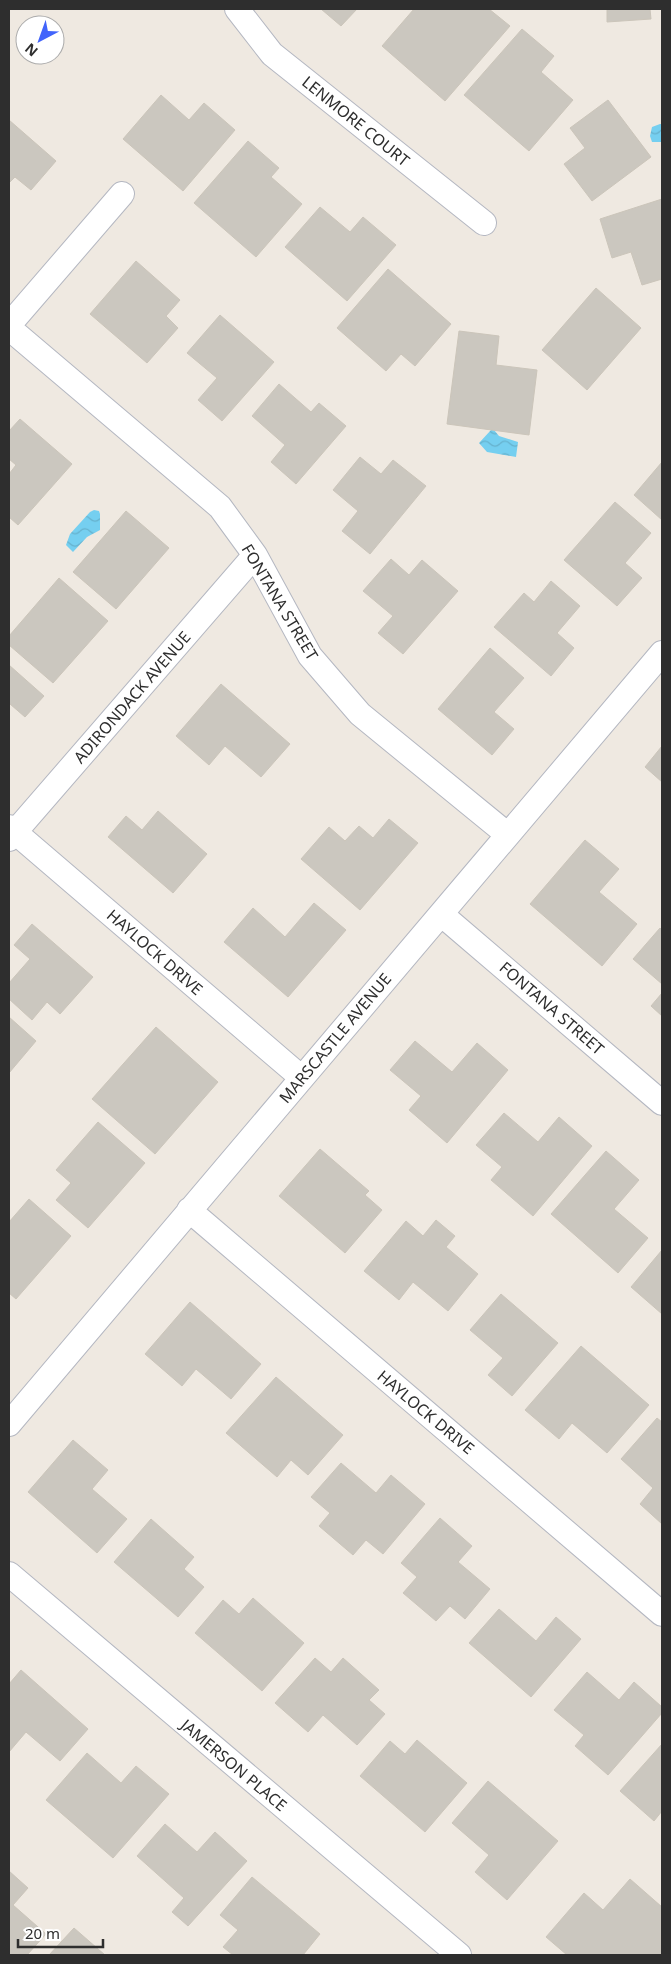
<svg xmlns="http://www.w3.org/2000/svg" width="671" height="1964" font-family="'Noto Sans',sans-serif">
  <defs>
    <pattern id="water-waves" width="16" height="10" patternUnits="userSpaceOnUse" patternTransform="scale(1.25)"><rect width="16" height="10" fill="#75cff0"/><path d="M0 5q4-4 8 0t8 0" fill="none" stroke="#66b2ce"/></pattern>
  </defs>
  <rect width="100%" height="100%" fill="#efe9e1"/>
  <!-- water -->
  <path fill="url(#water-waves)" d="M660,124H662V142H652L650,136L652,127Z
    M491,430H494L499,436L518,442L516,457L487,452L479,443Z
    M94,510L99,511L100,514V530L87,537L73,552L66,545L70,534L90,512Z"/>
  <!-- building -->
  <path fill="#cbc7bf" stroke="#cbc5ba" d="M321,9H357L341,26Z
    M414,9H489L510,26L445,101L382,46Z
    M607,9H650L651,19L607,22Z
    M522,29L554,56L541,72L573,100L529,151L464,95Z
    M161,95L189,120L204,103L235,130L183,191L123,139Z
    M608,100L651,157L592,201L564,164L585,148L570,128Z
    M9,120L56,161L31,190L15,177L9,183Z
    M248,141L279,168L271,177L302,204L256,257L194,203Z
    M662,199V279L642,285L631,252L612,258L600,219Z
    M320,207L350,232L363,217L396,245L347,301L285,247Z
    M136,261L180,300L166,316L178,328L147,363L90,314Z
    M388,269L451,324L415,366L401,354L386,371L337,328Z
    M596,288L641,328L587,390L542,350Z
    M220,315L274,362L222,421L198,400L217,378L187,353Z
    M459,331L499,336L496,365L537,370L529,435L447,424Z
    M279,384L311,412L319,403L346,426L296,484L271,462L285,445L252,416Z
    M20,419L72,464L18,525L9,517V474L16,465L9,459V431Z
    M360,457L381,474L393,460L426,486L370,554L342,531L358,511L333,490Z
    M662,462V520L634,495Z
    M615,502L651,533L625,563L642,578L617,606L564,560Z
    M126,511L169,548L116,609L73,572Z
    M391,559L409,575L422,560L458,591L403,654L378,633L393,616L363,591Z
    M59,578L108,621L53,683L9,645V636Z
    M551,581L580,606L557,633L574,648L551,676L494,627L524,593L534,602Z
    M490,648L524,678L494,712L514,729L492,755L438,709Z
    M9,665L44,696L25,717L10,704L9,705Z
    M221,684L290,744L261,777L225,746L209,765L176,736Z
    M662,746V782L645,767Z
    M158,811L207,854L173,893L108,837L126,816L142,830Z
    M389,819L418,843L360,910L301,859L329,827L345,841L359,826L373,838Z
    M585,840L619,869L599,892L637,924L602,966L530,904Z
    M314,903L346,930L288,997L224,942L253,908L285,937Z
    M32,924L93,977L60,1014L47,1002L32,1020L9,999V983L30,959L14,945Z
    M660,928L662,930V984L633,959Z
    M662,993V1016L651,1006Z
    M9,1017L36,1041L9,1073Z
    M156,1027L218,1082L155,1154L92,1099Z
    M415,1041L452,1072L477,1043L508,1070L447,1143L409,1110L421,1096L390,1070Z
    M504,1113L538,1142L559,1117L592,1146L533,1216L491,1180L502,1167L476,1145Z
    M98,1122L145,1163L88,1228L56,1200L71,1183L56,1170Z
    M320,1149L369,1191L365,1195L382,1210L345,1253L279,1196Z
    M606,1151L639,1180L614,1209L648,1238L618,1273L551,1214Z
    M29,1199L71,1236L16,1299L9,1293V1222Z
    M436,1220L455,1236L446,1247L478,1274L448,1311L413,1282L399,1300L364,1271L406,1221L423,1236Z
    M662,1250V1314L631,1287Z
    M501,1294L558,1343L512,1396L488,1375L503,1358L470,1330Z
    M190,1302L261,1364L231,1399L196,1369L182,1386L145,1354Z
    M581,1346L649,1405L607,1453L572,1423L559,1439L525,1410Z
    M276,1377L343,1435L308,1475L291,1460L277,1477L226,1433Z
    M657,1418L662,1422V1524L640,1504L653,1488L621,1459Z
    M73,1440L108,1470L92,1489L127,1519L97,1553L28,1492Z
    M341,1463L376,1493L391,1475L425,1504L383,1554L366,1540L353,1555L319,1526L330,1513L311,1497Z
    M440,1518L472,1546L458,1562L490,1589L465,1619L450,1606L436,1621L403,1593L417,1577L401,1563Z
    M151,1519L194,1557L184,1569L204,1587L178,1617L114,1562Z
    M253,1598L304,1643L262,1691L195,1633L223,1600L239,1614Z
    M499,1609L536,1641L556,1617L581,1639L531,1697L469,1643Z
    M315,1658L331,1672L343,1658L379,1690L369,1700L385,1714L357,1745L323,1715L308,1732L275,1703Z
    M21,1670L88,1729L60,1761L26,1732L9,1752V1684Z
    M587,1672L619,1700L634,1682L662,1707V1713L608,1775L575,1746L584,1735L554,1710Z
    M417,1740L467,1783L425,1832L360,1776L390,1741L405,1754Z
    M662,1744V1811L654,1821L620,1791Z
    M87,1753L121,1783L136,1766L169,1794L113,1858L46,1800Z
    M488,1781L558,1841L507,1900L475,1872L489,1855L452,1823Z
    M165,1824L197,1852L215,1832L247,1861L188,1926L172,1912L184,1898L137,1856Z
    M9,1871L28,1888L13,1905L46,1934L27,1955H9Z
    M252,1877L320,1934L303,1955H233L223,1947L238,1930L220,1915Z
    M630,1879L662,1907V1955H567L546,1937L584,1893L603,1910Z
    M74,1928L105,1955H49Z"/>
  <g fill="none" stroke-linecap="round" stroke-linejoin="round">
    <!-- minor casing -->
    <g stroke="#b4b7c1" stroke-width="26">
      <path id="minor" d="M237,9L272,54L484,223
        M9,325L122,194
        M9,328L220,507L255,555L310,656L360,714L508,835
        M9,827L302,1078
        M9,839L255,555
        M441,914L662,1103
        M189,1210L662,1614
        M9,1424L662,653
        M9,1574L459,1955"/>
    </g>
    <!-- minor -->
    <use href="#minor" stroke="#fff" stroke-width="24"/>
  </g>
  <g text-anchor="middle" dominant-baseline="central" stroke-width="4" stroke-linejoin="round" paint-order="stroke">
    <!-- street labels -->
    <g font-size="16" fill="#2e2e2e" stroke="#fff">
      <text transform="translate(356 121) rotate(39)">LENMORE COURT</text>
      <text transform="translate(280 602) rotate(59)">FONTANA STREET</text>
      <text transform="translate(132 697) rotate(-49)">ADIRONDACK AVENUE</text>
      <text transform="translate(155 952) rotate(41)">HAYLOCK DRIVE</text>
      <text transform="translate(552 1008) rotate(41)">FONTANA STREET</text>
      <text transform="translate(335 1038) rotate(-50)">MARSCASTLE AVENUE</text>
      <text transform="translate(426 1412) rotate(40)">HAYLOCK DRIVE</text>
      <text transform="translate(234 1765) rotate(40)">JAMERSON PLACE</text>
    </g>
  </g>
  <!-- border -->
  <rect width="671" height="1964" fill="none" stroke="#2e2e2e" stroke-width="20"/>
  <!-- north arrow -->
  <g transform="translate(40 40) rotate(221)"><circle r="24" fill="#ffffff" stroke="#ababab"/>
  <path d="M0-4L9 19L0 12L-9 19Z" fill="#4264fb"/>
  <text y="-8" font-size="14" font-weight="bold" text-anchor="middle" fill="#2e2e2e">N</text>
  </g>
  <!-- scale -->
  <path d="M18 1939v8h85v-8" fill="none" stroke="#2e2e2e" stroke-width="2.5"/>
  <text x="25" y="1939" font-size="15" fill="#2e2e2e" stroke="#ffffff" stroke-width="4" paint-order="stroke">20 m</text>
</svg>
